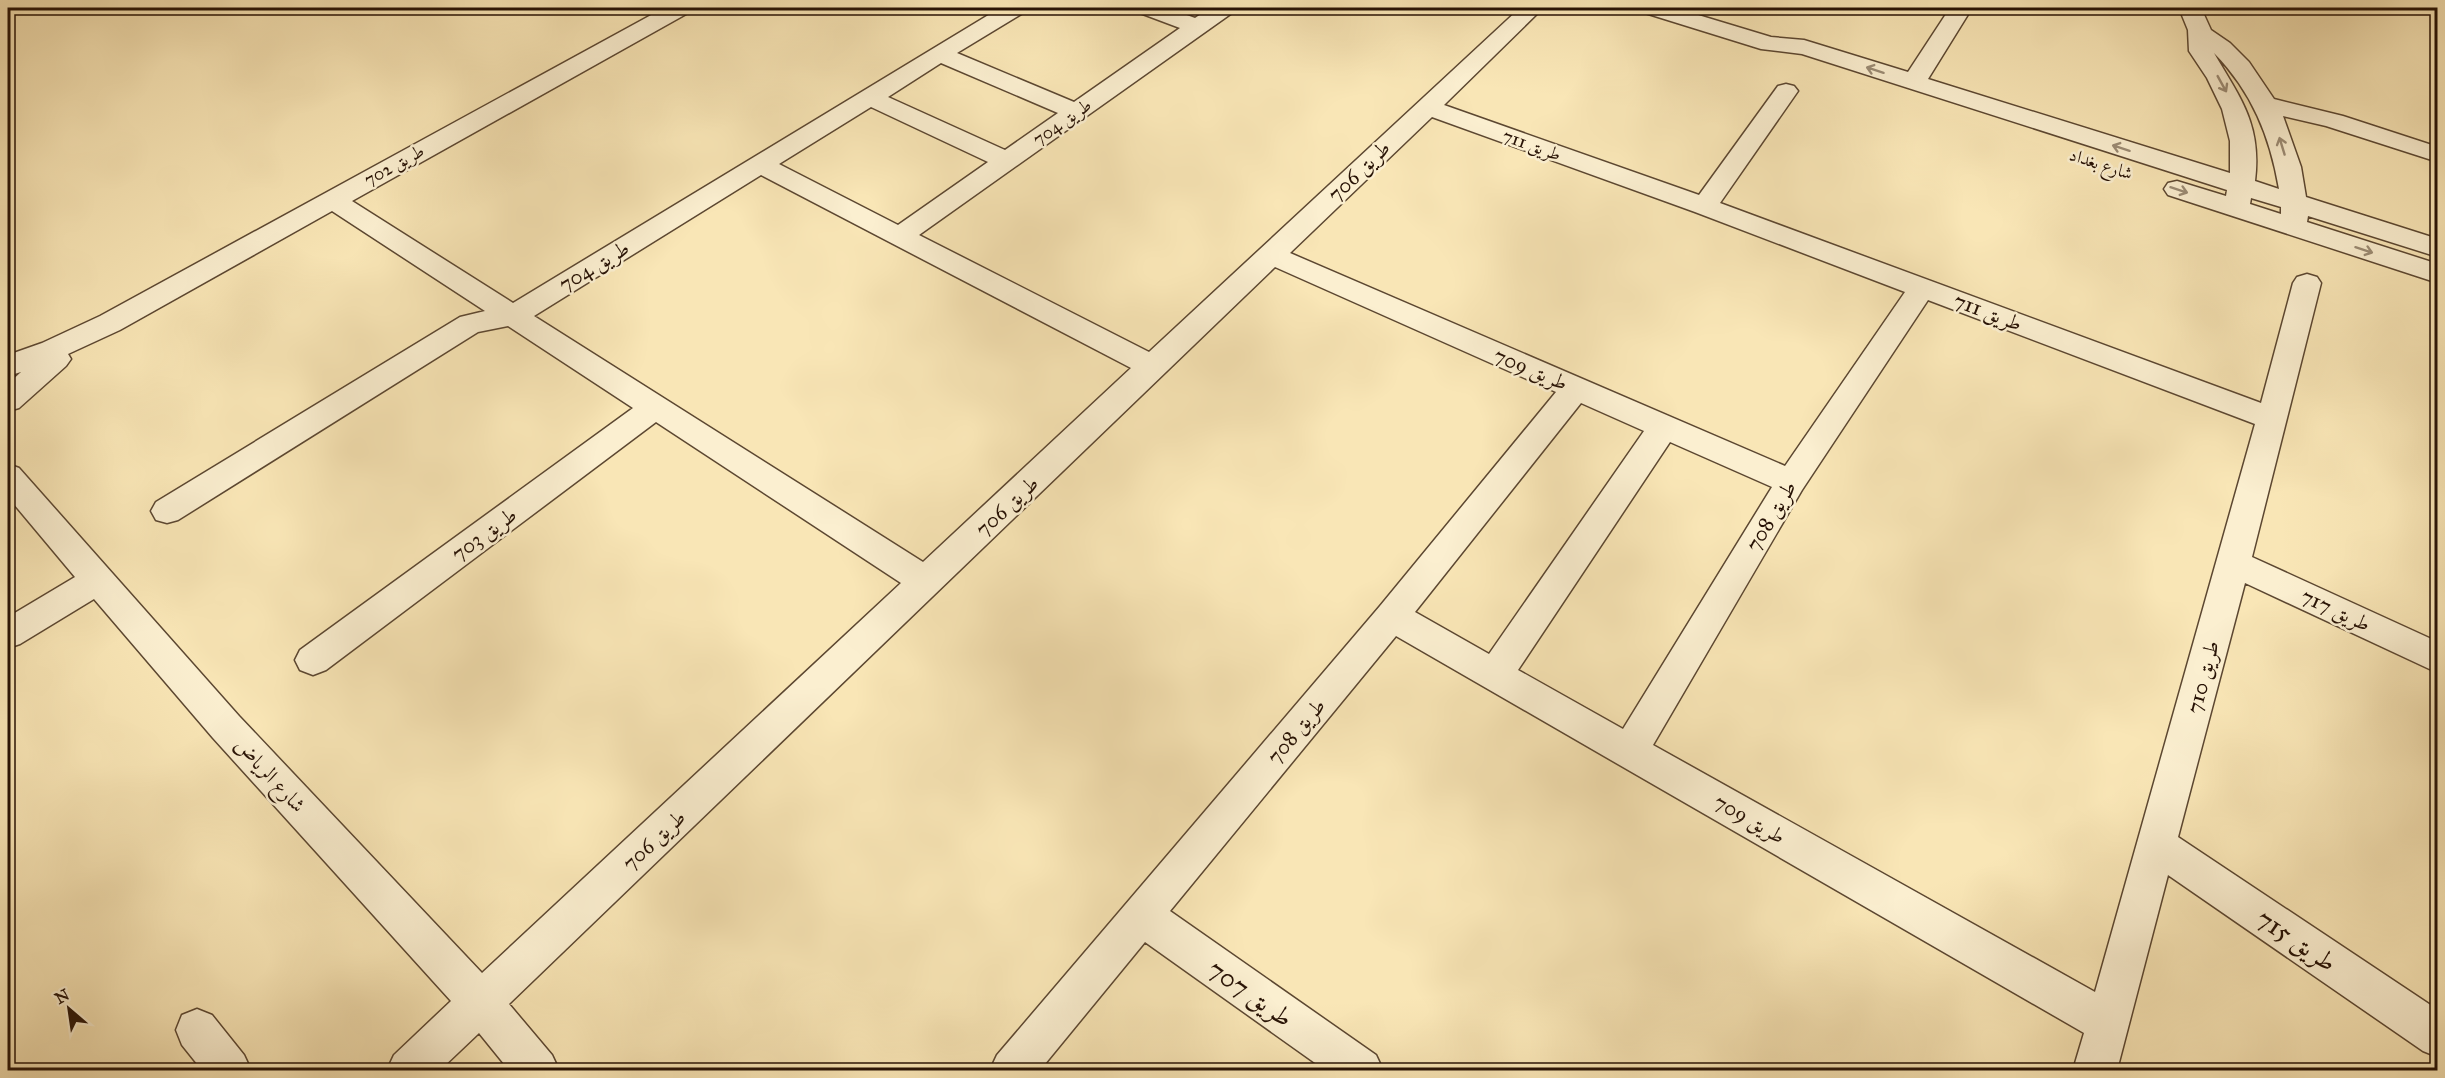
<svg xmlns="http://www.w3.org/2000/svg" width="2445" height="1078" font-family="'IM FELL Great Primer',Amiri,serif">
  <rect width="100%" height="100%" fill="#f9e6b6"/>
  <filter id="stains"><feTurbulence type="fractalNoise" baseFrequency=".00333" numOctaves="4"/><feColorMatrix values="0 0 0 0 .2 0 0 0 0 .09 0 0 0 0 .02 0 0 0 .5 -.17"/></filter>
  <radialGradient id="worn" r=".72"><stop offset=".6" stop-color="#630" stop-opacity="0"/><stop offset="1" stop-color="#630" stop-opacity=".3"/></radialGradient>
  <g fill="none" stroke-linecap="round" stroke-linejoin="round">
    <!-- minor casing -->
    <g stroke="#5c4731" stroke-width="3">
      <path id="minor" d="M664,8H691L688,13L352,201L513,303L1000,8H1026L1023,13L957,53L1074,102L1180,28L1140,13L1137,8H1167L1195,18L1210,8H1235L1232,13L919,235L1149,352L1520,8H1543L1444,105L1699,195L1778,86L1786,84L1794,86L1798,91L1720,203L2261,403L2293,283L2297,277L2307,274L2317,277L2321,283L2252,557L2438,642V673L2245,583L2178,837L2438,1010V1057L2423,1051L2168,875L2117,1070H2073L2084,1033L1396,636L1170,911L1376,1055L1383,1070H1325L1145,942L1040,1070H990L997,1055L1380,606L1556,392L1275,267L509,1004L552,1055L559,1070H509L479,1033L440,1070H387L394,1055L451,1001L213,738L94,599L20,644L8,648V617L75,577L8,497V464L19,468L239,716L482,973L901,583L656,422L326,670L313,675L300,670L295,660L300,650L633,408L508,326L478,332L178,520L167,523L156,520L151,511L156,502L460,317L485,311L332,211L120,330L68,354L71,359L66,366L19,408L8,411V384L21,372L8,376V355L42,343L100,316ZM941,63L1058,113L1005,150L888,97ZM871,107L988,162L898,225L779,164ZM1432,117L1695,212L1905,292L1785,466L1290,253ZM761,175L1131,368L923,562L534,316ZM1928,300L2255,424L2095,992L1653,745L1802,490ZM1581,403L1644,431L1489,654L1415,612ZM1670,442L1772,487L1623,729L1518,670Z
        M1642,8H1675L1771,37L1804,40L1908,72L1950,8H1972L1928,79L2230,173V141L2222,109L2207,78L2189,51L2188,30L2179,8H2201L2211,30L2230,43L2249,62L2274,99L2343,116L2438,147V162L2326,126L2283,116L2301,167L2306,197L2438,239V257L2308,216L2307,222L2438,264V283L2168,195L2164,189L2168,183L2177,181L2226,196L2227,190L1802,54L1761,49L1645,13ZM2214,53C2252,92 2270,136 2279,189L2255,181C2262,124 2240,98 2214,53ZM2251,198L2281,207V214L2250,204Z
        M197,1009L212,1015L244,1055L251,1070H202L182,1045L176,1030L182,1015Z"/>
    </g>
    <!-- minor -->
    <use href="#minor" fill="#fbefd0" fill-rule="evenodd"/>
  </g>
  <!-- one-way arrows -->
  <defs><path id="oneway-shaft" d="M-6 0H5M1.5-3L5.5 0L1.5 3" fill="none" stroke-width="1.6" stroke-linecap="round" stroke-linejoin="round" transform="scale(1.5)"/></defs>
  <g stroke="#9c8c75">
    <use href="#oneway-shaft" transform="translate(1875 70) rotate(-162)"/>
    <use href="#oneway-shaft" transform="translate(2222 84) rotate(61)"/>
    <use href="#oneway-shaft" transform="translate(2282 146) rotate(-107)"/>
    <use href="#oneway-shaft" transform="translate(2121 148) rotate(-162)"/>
    <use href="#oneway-shaft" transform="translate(2179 190) rotate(18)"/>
    <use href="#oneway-shaft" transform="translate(2364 250) rotate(18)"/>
  </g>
  <g text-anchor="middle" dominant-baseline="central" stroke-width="5" stroke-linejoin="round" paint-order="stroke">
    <!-- far-street labels -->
    <g font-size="18" fill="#271205" stroke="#fbefd0">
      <text transform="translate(1062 122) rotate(-35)">طريق 704</text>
      <text transform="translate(1532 145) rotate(20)">طريق 711</text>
      <text transform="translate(2101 164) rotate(18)">شارع بغداد</text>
      <text transform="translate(394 165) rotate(-29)">طريق 702</text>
    </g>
    <!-- street labels -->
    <g font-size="21" fill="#271205" stroke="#fbefd0">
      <text transform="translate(1359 171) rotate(-44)">طريق 706</text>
      <text transform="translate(594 266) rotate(-31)">طريق 704</text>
      <text transform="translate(1988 312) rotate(21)">طريق 711</text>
      <text transform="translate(1531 369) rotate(23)">طريق 709</text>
      <text transform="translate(1007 506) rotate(-43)">طريق 706</text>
      <text transform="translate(1771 516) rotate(-59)">طريق 708</text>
      <text transform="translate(484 534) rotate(-36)">طريق 703</text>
      <text transform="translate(2336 610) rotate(25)">طريق 717</text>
      <text transform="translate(2203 677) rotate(-75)">طريق 710</text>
      <text transform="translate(1296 731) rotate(-50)">طريق 708</text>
      <text transform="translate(270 775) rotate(47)">شارع الرياض</text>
      <text transform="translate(1750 819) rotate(30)">طريق 709</text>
      <text transform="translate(654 840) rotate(-43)">طريق 706</text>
    </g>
    <!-- near-street labels -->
    <g font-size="26" fill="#271205" stroke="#fbefd0">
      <text transform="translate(2297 940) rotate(34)">طريق 715</text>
      <text transform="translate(1251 993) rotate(35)">طريق 707</text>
    </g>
  </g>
  <!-- margin -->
  <rect width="2445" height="1078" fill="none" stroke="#f9e6b6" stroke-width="30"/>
  <rect x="9" y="9" width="2427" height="1060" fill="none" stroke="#271205" stroke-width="3"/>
  <rect x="15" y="15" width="2415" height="1048" fill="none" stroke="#271205" stroke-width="1.5"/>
  <!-- north arrow -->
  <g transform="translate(69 1009) rotate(331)" stroke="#fbefd0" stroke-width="4.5" paint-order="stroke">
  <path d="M0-4.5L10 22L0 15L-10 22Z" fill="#271205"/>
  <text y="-9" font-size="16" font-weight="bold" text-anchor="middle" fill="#271205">N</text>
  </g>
  <rect width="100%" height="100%" filter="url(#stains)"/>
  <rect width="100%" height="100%" fill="url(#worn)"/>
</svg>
